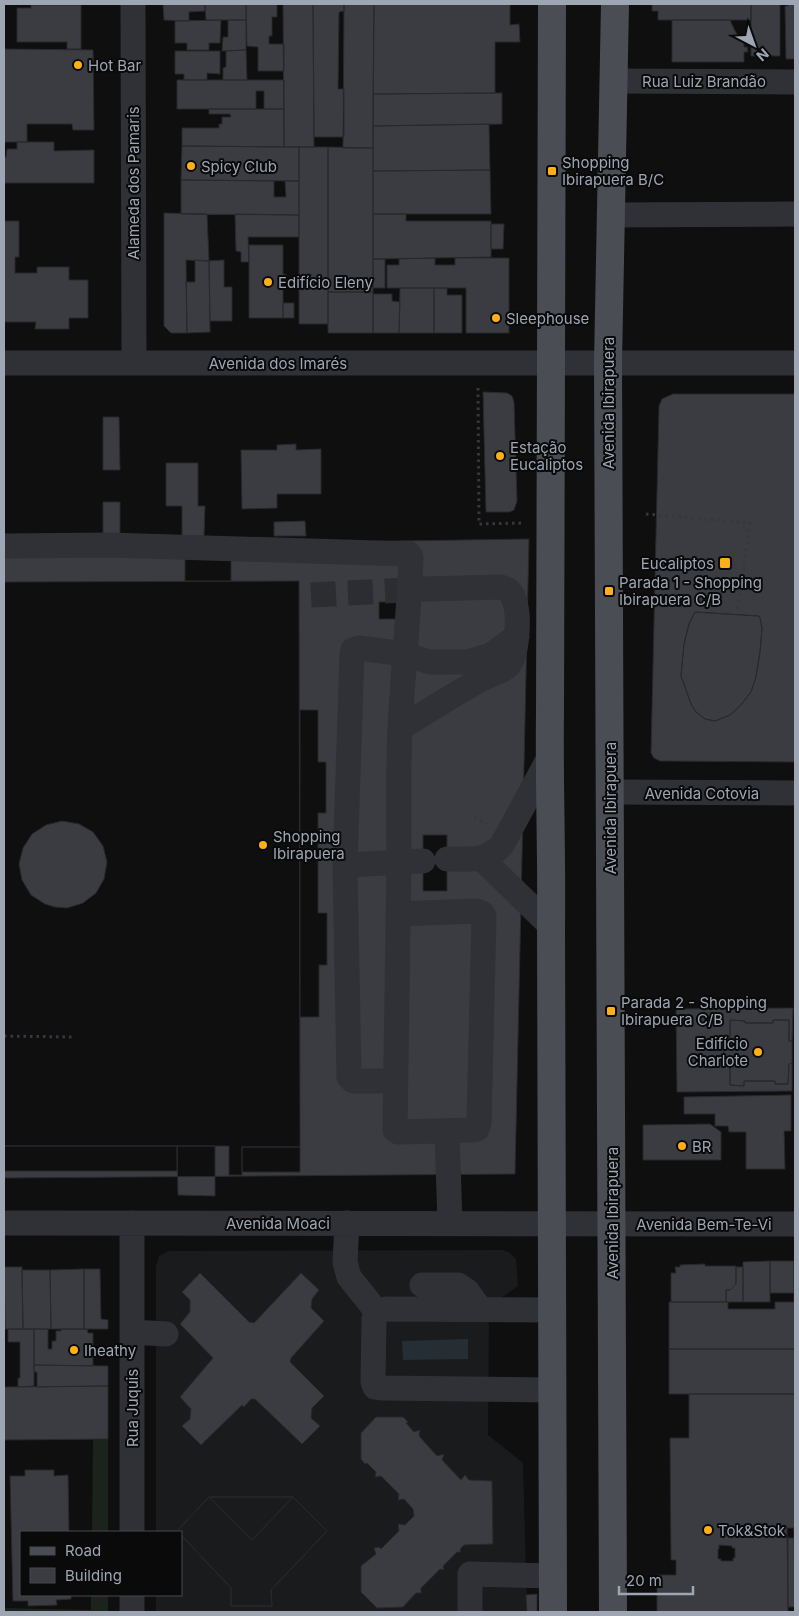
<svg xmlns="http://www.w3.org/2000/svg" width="799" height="1616" font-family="Inter,sans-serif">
  <rect width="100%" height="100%" fill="#0f0f10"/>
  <!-- built -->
  <path fill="#1a1b1d" d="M502,1250L509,1252L516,1259L518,1286L501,1298L489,1317L488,1435L523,1463L527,1612H156V1595H181V1532H156V1266L159,1256L169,1251Z"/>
  <!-- green -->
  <path fill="#1b231c" d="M108,1439V1532H92L93,1440Z
    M91,1595H108V1612H4V1608L91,1610Z"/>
  <!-- water -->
  <path fill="#252e35" d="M468,1339V1359L403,1360L402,1341Z"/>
  <!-- building -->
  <path fill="#3b3c41" stroke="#29292d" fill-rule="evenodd" d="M163,4H205V11L189,12V21L164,20Z
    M205,4H246V20H206Z
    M246,4H277V17H272V36H269V44H284V71H258V47L247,46Z
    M283,4H313L314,147H284Z
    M313,4H344V11L339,12L338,89H344V137H314Z
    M344,4H374L373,148H343Z
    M374,4H510V25L519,24L520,42H495V93L373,94Z
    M652,4H751V20H658V11H652Z
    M751,4H780V56H751Z
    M788,4H795V59H786L785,6H788Z
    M31,5H81V49H67V42H17V8H31Z
    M221,20L220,43H209V50H187V43H175V21Z
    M228,20H246V50L222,51L223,37H228Z
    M672,20H730L735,31L739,37L744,36V47H747L748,52H744V62H672Z
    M4,49L93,50L94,130H73L72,124H27V142H4Z
    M246,50L247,80H223V68L226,67V51Z
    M175,51H220V74L207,73V80H184V74H175Z
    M177,80H284V109H264V91H256V109H177Z
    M502,93V124L373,126V94Z
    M209,109H284V147L182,146V128H219V124H222V117H231L230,114H209Z
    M489,124L490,170L373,171V126Z
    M17,142H54V151L94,150V183H4V157H6L7,149H17Z
    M182,146L299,147V181L181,180Z
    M299,147H328V324H299Z
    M328,147L373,148V292H328Z
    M490,170L491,214H373V171Z
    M181,180L274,181V197H286L285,181H299V215L181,214Z
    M4,200V221H19V257H15V273H37V267H69V280H88V318H69V329H35L36,322H4Z
    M164,213L207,214L209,261L186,260L187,333H171L164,326Z
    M235,214L299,215V237H248L249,262H241V252L236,251Z
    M373,214H406V221H491V257L373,259Z
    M491,224H504L503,249H491Z
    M249,245H283V274L287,275V289H283V318H249Z
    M435,258V265H455V258H509V333H466V288H387V265H399V259Z
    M373,259H385V288H373Z
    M195,260L209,261L210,332L187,333L186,282H195Z
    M224,260V287H232V321H210L209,261Z
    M400,288H434V333H399Z
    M434,288H447V295H462V333H434Z
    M328,292H373V333H328Z
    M373,294H392V301L400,302L399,333H373Z
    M283,303H294V318H283Z
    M483,392L507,393L512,396L514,402L517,501L514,510L509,512H486Z
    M673,394H795V762L660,761L654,758L651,753L659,406L662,399ZM695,612L759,616L760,618L762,628L760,652L756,677L751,692L740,706L730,715L715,721L705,719L696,712L691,704L681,676L684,644L689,624Z
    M103,417H119L120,470H103Z
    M296,444V450L321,449V494H277V508L242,509L241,450H277V445Z
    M166,463H198V506H205L204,536H182V506H166Z
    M103,502H120V536H103Z
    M305,521L306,536H274V522Z
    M529,539L515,1174L4,1178V543L143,545Z
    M185,555H231V581H185Z
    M299,581L300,1147H242V1175H229V1146H4V582ZM62,821L79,824L93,832L103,846L107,862L104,879L96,893L83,903L67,908L55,907L45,904L31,895L22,880L19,864L23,848L32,834L46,825Z
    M379,602H404V619H379Z
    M695,612L759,616L760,618L762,628L760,652L756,677L751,692L740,706L730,715L715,721L705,719L696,712L691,704L681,676L684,644L689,624Z
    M300,710H318V762H326V813H318V913H327V965H319V1017H300Z
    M423,835H447V891H423Z
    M793,1008L792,1041H789V1020H773V1023H745V1021L730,1020V1041H724L723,1063H730V1085L744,1086V1081H775V1084H788L789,1064L792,1063V1091L677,1092L676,1009Z
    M730,1020L745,1021V1023H773V1020H789V1041H792V1063L789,1064L788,1084H775V1081H744V1086L730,1085V1063H723L724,1041H730Z
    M791,1095V1131H784L785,1169H746V1132H729L728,1126H715V1114H684V1097Z
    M710,1124L721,1132V1160H643V1125Z
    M4,1146H177V1171H4Z
    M177,1146H215V1196L178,1195Z
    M242,1147H300V1172H242Z
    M770,1261V1302H743V1262Z
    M770,1261H794V1293H770Z
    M794,1261H795V1302H794Z
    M705,1264V1266H736V1284L730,1290H726V1302H671V1273H676L675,1267H680V1265Z
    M4,1267H22L23,1329H5Z
    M4,1267L5,1329H4Z
    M736,1267H743V1302H726V1290H730L736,1284Z
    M84,1269H100L101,1319L108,1320V1329H84Z
    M84,1269V1329H51L50,1270Z
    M22,1270H50L51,1329H23Z
    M200,1273L249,1322L254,1323L301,1273L319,1290L312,1299L311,1308L324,1321L291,1358L290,1362L324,1396L312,1408L311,1418L320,1426L302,1444L255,1399H251L244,1407L242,1405L201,1445L182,1426L190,1419L191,1409L180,1397L213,1358L180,1324L190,1312V1300L182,1292Z
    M669,1302H728V1309H775V1302H795V1349H669Z
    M8,1329H34V1386L18,1387V1378H20V1342H8Z
    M34,1329H48V1349H52V1341H56V1331H61V1329H87L88,1333H93V1366L34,1365Z
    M669,1349H795V1394H669Z
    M34,1365L108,1366V1386L37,1387V1372H34Z
    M108,1386V1439L4,1440V1387Z
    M689,1394H795V1528H787L788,1612H657V1575H676V1560H671L670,1438H689ZM719,1545L732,1546V1548H735V1558H733V1561H721V1559H718V1549H719Z
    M376,1417H403L408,1422L406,1423L414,1432L420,1430L419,1436L437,1456L444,1454L442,1460L461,1480L465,1475L469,1480L492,1481L493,1544L464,1545L460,1549L461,1552H457L443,1566L444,1570L440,1569L421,1588V1593H416L403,1607L377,1608L361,1592V1566L376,1554L374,1548L379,1547L381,1549L399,1531L398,1524L405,1525L414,1516L413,1509L404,1499L398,1500L399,1494L381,1476L375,1477L376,1472L367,1463L365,1464L361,1459V1433Z
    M25,1470H54V1476L68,1475L69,1532H21V1595H71V1599L56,1600L57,1605L28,1606V1601H13L10,1476H25Z
    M209,1497L252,1540L293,1497L327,1531L271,1590L272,1606H231V1588L181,1535V1532L177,1531Z
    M209,1497H293L252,1540Z
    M209,1497H293L327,1531L271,1590L272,1606H231V1588L181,1535V1532L177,1531Z
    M794,1528L795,1607H788V1538H794Z
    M537,1594V1612H527L526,1595Z"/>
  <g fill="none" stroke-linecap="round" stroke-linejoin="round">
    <!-- minor-tunnel -->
    <path stroke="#2c2d31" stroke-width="25" stroke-dasharray="25 12" stroke-linecap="butt" d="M311,595L425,589"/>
    <!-- path -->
    <path stroke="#36383d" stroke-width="3" stroke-dasharray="2.5 4" stroke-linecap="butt" d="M478,388L479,524L525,523
      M646,514L750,523L737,612
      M474,818L487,824
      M4,1036L73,1037"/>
    <!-- minor -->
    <path stroke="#303136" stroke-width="25" d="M133,4L134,363
      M613,81L795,82
      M611,215L795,214
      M4,363H795
      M4,546L109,545L409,554L411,557C409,614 403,671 400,727C398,772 399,816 399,860C398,950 397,1040 395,1130L398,1132L473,1130L477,1129L479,1123L484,916L482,913L477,911L398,914
      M400,728C427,712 454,694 482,679C491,674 503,672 509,665C517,654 518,626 517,613C515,600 514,590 500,587L425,589
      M610,792L795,793
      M481,858L551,926
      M447,859C469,859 486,862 502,845L550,756
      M345,865L423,861
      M395,1081H353L349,1077L345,865L352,654L353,650L359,648L405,654L429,662H468L491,655L517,636
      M447,1131L450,1223
      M4,1223L795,1224
      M347,1223L345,1262L349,1277L377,1312
      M422,1285H458L467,1291L481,1310
      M552,1310L386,1309L377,1312L374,1319L373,1382L375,1387L381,1388L552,1390
      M132,1332L166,1334
      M132,1532V1223
      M132,1612V1595
      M470,1612V1574L553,1576"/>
    <!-- major -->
    <path stroke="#4b4d55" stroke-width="28" d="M552,4C552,240 552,476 550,713C549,784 552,855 551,926L553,1612
      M613,1612L608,363L615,4"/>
  </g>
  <!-- markers -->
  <g fill="#ffaf18" stroke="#0a0a0b" stroke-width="2">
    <circle cx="78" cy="65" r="5"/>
    <circle cx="191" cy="166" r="5"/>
    <rect x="547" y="166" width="10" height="10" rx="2.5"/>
    <circle cx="268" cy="282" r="5"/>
    <circle cx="496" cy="318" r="5"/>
    <circle cx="500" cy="456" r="5"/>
    <rect x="719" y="557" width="12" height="12" rx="2.5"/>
    <rect x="604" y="586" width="10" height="10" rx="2.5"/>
    <circle cx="263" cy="845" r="5"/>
    <rect x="606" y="1006" width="10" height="10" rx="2.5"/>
    <circle cx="758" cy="1052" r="5"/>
    <circle cx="682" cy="1146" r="5"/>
    <circle cx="74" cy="1350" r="5"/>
    <circle cx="708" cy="1530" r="5"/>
  </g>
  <g text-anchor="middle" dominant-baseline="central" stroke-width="4" stroke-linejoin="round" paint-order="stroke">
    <!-- poi labels -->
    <g font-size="15" fill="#9ea5b3" stroke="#0a0a0b" text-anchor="start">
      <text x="88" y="65">Hot Bar</text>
      <text x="562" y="162">Shopping<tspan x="562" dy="17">Ibirapuera B/C</tspan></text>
      <text x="201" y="166">Spicy Club</text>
      <text x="278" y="282">Edifício Eleny</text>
      <text x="506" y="318">Sleephouse</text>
      <text x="510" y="447">Estação<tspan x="510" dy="17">Eucaliptos</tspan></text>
      <text x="714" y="563" text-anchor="end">Eucaliptos</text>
      <text x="619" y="582">Parada 1 - Shopping<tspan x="619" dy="17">Ibirapuera C/B</tspan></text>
      <text x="273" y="836">Shopping<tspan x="273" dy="17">Ibirapuera</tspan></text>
      <text x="621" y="1002">Parada 2 - Shopping<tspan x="621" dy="17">Ibirapuera C/B</tspan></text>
      <text x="748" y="1043" text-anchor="end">Edifício<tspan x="748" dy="17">Charlote</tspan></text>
      <text x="692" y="1146">BR</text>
      <text x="84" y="1350">Iheathy</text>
      <text x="718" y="1530">Tok&amp;Stok</text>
    </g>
    <!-- street labels -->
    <g font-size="15" fill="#9ea5b3" stroke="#0a0a0b">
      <text x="704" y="81">Rua Luiz Brandão</text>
      <text transform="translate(133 183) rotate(-90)">Alameda dos Pamaris</text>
      <text x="278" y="363">Avenida dos Imarés</text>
      <text transform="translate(608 403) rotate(-90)">Avenida Ibirapuera</text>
      <text x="702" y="793">Avenida Cotovia</text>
      <text transform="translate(610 808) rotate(-90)">Avenida Ibirapuera</text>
      <text transform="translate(612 1213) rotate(-90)">Avenida Ibirapuera</text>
      <text x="278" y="1223">Avenida Moaci</text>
      <text x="704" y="1224">Avenida Bem-Te-Vi</text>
      <text transform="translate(132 1408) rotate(-90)">Rua Juquis</text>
    </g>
  </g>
  <!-- border -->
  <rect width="799" height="1616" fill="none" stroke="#9ea5b3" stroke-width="10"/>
  <!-- legend -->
  <rect x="20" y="1531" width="162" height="65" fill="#0a0a0b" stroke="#45484e"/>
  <rect x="30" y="1547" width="25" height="8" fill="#4b4d55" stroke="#45484e"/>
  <text x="65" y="1556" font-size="15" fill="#9ea5b3">Road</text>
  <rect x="30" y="1568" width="25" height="15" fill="#3b3c41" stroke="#45484e"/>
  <text x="65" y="1581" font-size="15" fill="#9ea5b3">Building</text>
  <!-- north arrow -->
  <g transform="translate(754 45) rotate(139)" stroke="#0a0a0b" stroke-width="4" paint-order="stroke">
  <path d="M0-4L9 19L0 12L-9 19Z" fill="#9ea5b3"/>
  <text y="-8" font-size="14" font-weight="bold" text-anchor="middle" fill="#9ea5b3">N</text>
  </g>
  <!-- scale -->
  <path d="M619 1586v8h74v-8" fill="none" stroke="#9ea5b3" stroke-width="2.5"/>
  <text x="626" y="1586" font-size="15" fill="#9ea5b3" stroke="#0a0a0b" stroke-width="4" paint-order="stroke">20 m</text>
</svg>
